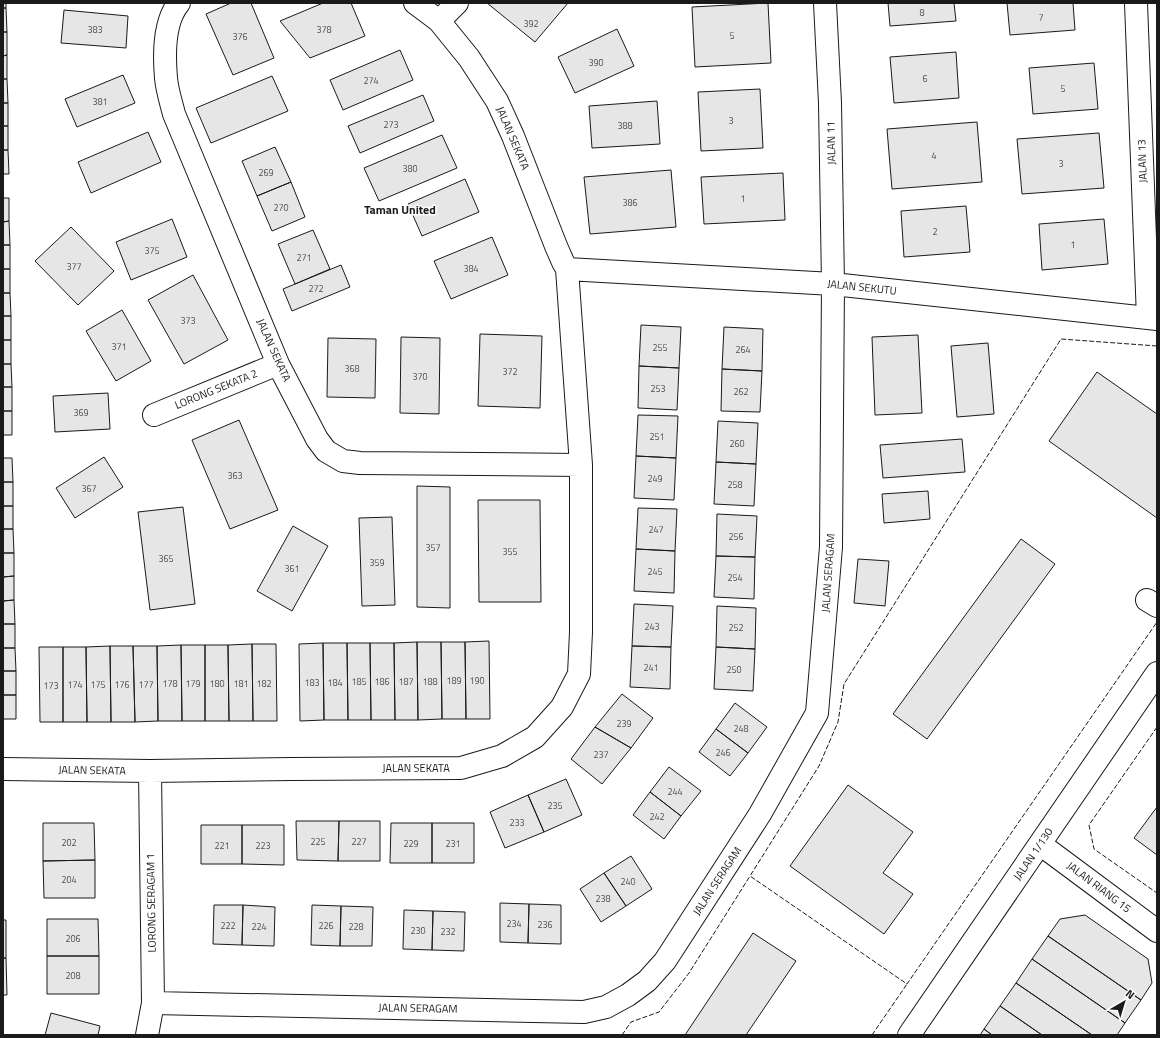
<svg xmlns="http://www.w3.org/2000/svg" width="1160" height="1038" font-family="'Titillium Web',sans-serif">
  <rect width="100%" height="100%" fill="#fff"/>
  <!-- building -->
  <path fill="#e6e6e6" stroke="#1a1a1a" d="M3,3H6V8H3Z
    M231,3H251L274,58L233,75L206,14Z
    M323,3H351L365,36L310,58L280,21Z
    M487,3H568L535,42Z
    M768,3L771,63L695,67L692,7Z
    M888,3H954L956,21L890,26Z
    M1007,3H1073L1075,30L1010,35Z
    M3,8H6L7,32H3Z
    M64,10L128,16L126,48L61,43Z
    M617,29L634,66L575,93L558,57Z
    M3,32H7V55L3,56Z
    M400,50L413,80L343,110L330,80Z
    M956,52L959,98L894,103L890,57Z
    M7,55V79H3V56Z
    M1094,63L1098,109L1033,114L1029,68Z
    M123,75L135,103L77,127L65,99Z
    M272,76L288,111L211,143L196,108Z
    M3,79H7L8,103H3Z
    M760,89L763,148L701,151L698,92Z
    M423,95L434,121L360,153L348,126Z
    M657,101L660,144L592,148L589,106Z
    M3,103H8V126H3Z
    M977,122L982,182L892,189L887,129Z
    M3,126H8V150H3Z
    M148,132L161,162L91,193L78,162Z
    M1099,133L1104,188L1022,194L1017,139Z
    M442,135L457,168L379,201L364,168Z
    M275,147L291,182L257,196L242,161Z
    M3,150H8L9,174H3Z
    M671,170L676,227L590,234L584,177Z
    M783,173L785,220L704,224L701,177Z
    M465,179L479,212L422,236L408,204Z
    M291,182L305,217L272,231L257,196Z
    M3,198H9V221L3,222Z
    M966,206L970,252L904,257L901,211Z
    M172,219L187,257L131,280L116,242Z
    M1104,219L1108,264L1042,270L1039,224Z
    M9,221L10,245H3V222Z
    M71,227L114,271L78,305L35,261Z
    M313,230L330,269L295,284L278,244Z
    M492,237L508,275L451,299L434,261Z
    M3,245H10V269H3Z
    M341,265L350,287L292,311L283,289Z
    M3,269H10V293H3Z
    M193,275L228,340L184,364L148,300Z
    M3,293H10L11,316H3Z
    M122,310L151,361L116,381L86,331Z
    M3,316H11V340H3Z
    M641,325L681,327L679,368L639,366Z
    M724,327L763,329L762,371L722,369Z
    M480,334L542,336L540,408L478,406Z
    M918,335L922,413L875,415L872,337Z
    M401,337L440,338L439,414L400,413Z
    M328,338L376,339L375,398L327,397Z
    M3,340H11V364H3Z
    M988,343L994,414L957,417L951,346Z
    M3,364H11L12,387H3Z
    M639,366L679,368L677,410L638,408Z
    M722,369L762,371L760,412L721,411Z
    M1097,372L1157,414V518L1049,441Z
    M3,387H12V411H3Z
    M108,393L110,429L55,432L53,396Z
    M3,411H12V435H3Z
    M638,415L678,416L676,458L636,456Z
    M239,420L278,510L230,529L192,440Z
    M718,421L758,423L756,464L716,462Z
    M962,439L965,472L883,478L880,445Z
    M636,456L676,458L674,500L634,498Z
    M104,457L123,487L75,518L56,488Z
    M3,458H12L13,482H3Z
    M716,462L756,464L754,506L714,504Z
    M3,482H13V506H3Z
    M417,486L450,487V608L417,607Z
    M928,491L930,519L884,523L882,494Z
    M478,500H540L541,602H479Z
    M3,506H13V529H3Z
    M183,507L195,604L150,610L138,512Z
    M638,508L677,509L675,551L636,549Z
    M717,514L757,516L755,557L716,556Z
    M392,517L395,605L362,606L359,518Z
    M293,526L328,546L292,611L257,591Z
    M3,529H13L14,553H3Z
    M1021,539L1055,564L927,739L893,714Z
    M636,549L675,551L674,593L634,591Z
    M3,553H14V576L3,577Z
    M716,556L755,557L754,599L714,597Z
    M858,559L889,561L885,606L854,603Z
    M14,576V600L3,601V577Z
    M14,600L15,624H3V601Z
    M634,604L673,606L671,647L632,646Z
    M717,606L756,608L755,649L716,647Z
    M3,624H15V648H3Z
    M489,641L490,719H466L465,642Z
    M417,642L418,720H395L394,643Z
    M417,642H441L442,719L418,720Z
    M441,642H465L466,719H442Z
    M323,643L324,720L300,721L299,644Z
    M323,643H347L348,720H324Z
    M347,643H370L371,720H348Z
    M370,643H394L395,720H371Z
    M252,644H276L277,721H253Z
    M252,644L253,721H229L228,645Z
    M181,645L182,721H158L157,646Z
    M181,645H205V721H182Z
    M205,645H228L229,721H205Z
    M110,646H133L135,722H111Z
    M110,646L111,722H87L86,647Z
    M133,646H157L158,721L135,722Z
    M632,646L671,647L670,689L630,687Z
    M39,647H63V722H40Z
    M63,647H86L87,722H63Z
    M716,647L755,649L753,691L714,689Z
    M3,648H15L16,671H3Z
    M3,671H16V695H3Z
    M622,694L653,718L631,748L595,727Z
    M3,695H16V719H3Z
    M735,703L767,727L748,753L716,729Z
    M595,727L631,748L602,784L571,759Z
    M716,729L748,753L730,776L699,752Z
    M669,767L701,791L681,816L650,792Z
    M566,779L582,815L544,832L528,795Z
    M848,785L913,832L883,873L913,894L884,934L790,866Z
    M650,792L681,816L664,839L633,815Z
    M528,795L544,832L505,848L490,812Z
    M1157,807V855L1134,838Z
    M296,821H339L338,861L297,860Z
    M339,821H380V861H338Z
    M43,823H94L95,860L43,861Z
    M391,823H432V863H390Z
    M432,823H474V863H432Z
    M201,825H242V864H201Z
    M242,825H284V865L242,864Z
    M631,856L652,889L626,906L604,873Z
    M95,860V898H44L43,861Z
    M604,873L626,906L601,922L580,889Z
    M500,903L529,904L528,943L500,942Z
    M529,904L561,905V944L528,943Z
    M214,905H243L242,945L213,944Z
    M243,905L275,907L274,946L242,945Z
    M312,905L341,906L340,946L311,945Z
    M341,906L373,907L372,946H340Z
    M404,910L433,911L432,950L403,949Z
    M433,911L465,912L464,951L432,950Z
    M1085,915L1148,959L1152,983L1141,1000L1048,936L1060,919Z
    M47,919H98L99,956H47Z
    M3,920H6V958H3Z
    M753,933L796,961L746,1035H685Z
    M1048,936L1141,1000L1125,1023L1032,959Z
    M47,956H99V994H47Z
    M3,958H6L7,995H3Z
    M1032,959L1125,1023L1117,1035H1092L1016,983Z
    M1016,983L1092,1035H1042L1000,1006Z
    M1000,1006L1042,1035H992L984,1029Z
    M51,1013L100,1026L98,1035H45Z
    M984,1029L992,1035H980Z"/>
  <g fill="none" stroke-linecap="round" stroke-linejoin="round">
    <!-- street casing -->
    <g stroke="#1a1a1a" stroke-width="24">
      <path id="street" d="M179,3C164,21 164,55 166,78C167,90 171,102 174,114L278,364L317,439L326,451L343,461L360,463L581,465
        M1136,3L1148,318
        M439,21L457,3
        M567,269L833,284L1157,319
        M154,415L278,364
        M1147,600L1157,606
        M3,769L150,771L292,769L461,768L502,756L535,737L562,707L579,674L581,632V465L567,269L563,262L556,246L513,136L497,101L469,58L439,21L415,3
        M1040,844L1157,931
        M153,1003L584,1012L606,1007L628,995L647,981L665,961L760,814L817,713L831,547L833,284L830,103L825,3
        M147,1035L153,1003L150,771
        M909,1035L1157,673"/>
    </g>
    <!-- street -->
    <use href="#street" stroke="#fff" stroke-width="22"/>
    <!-- fence -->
    <path stroke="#1a1a1a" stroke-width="1" stroke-dasharray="5 2" stroke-linecap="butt" d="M1157,346L1061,339L844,684L838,722L819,766L750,876L907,984L1157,622
      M1157,727L1089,825L1094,849L1157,893
      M622,1035L631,1022L659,1012L689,973L750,876
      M872,1035L907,984"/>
  </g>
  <g text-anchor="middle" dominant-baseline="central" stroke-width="3" stroke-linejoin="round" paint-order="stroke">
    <!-- number labels -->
    <g font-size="9" fill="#4d4d4d">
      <text x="922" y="12">8</text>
      <text x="1041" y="17">7</text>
      <text x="531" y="23">392</text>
      <text x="95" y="29">383</text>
      <text x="324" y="29">378</text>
      <text x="732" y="35">5</text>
      <text x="240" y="36">376</text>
      <text x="596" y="62">390</text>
      <text x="925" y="78">6</text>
      <text x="371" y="80">274</text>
      <text x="1063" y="88">5</text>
      <text x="100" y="101">381</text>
      <text x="731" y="120">3</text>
      <text x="391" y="124">273</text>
      <text x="625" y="125">388</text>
      <text x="934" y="155">4</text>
      <text x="1061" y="163">3</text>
      <text x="410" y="168">380</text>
      <text x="266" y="172">269</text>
      <text x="743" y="198">1</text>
      <text x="630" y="202">386</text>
      <text x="281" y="207">270</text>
      <text x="935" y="231">2</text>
      <text x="1073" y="244">1</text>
      <text x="152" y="250">375</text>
      <text x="304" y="257">271</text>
      <text x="74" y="266">377</text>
      <text x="471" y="268">384</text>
      <text x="316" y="288">272</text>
      <text x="188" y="320">373</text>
      <text x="119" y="346">371</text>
      <text x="660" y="347">255</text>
      <text x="743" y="349">264</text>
      <text x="352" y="368">368</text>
      <text x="510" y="371">372</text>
      <text x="420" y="376">370</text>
      <text x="658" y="388">253</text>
      <text x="741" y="391">262</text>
      <text x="81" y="412">369</text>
      <text x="657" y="436">251</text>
      <text x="737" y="443">260</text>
      <text x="235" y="475">363</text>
      <text x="655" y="478">249</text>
      <text x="735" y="484">258</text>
      <text x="89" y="488">367</text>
      <text x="656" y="529">247</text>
      <text x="736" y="536">256</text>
      <text x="433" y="547">357</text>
      <text x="510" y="551">355</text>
      <text x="166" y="558">365</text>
      <text x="377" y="562">359</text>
      <text x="292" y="568">361</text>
      <text x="655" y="571">245</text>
      <text x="735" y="577">254</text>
      <text x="652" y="626">243</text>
      <text x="736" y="627">252</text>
      <text x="651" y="667">241</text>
      <text x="734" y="669">250</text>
      <text x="454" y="680">189</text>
      <text x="477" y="680">190</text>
      <text x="359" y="681">185</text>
      <text x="382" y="681">186</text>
      <text x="406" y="681">187</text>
      <text x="430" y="681">188</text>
      <text x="312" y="682">183</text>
      <text x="335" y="682">184</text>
      <text x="170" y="683">178</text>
      <text x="193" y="683">179</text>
      <text x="217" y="683">180</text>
      <text x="241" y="683">181</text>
      <text x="264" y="683">182</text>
      <text x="75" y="684">174</text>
      <text x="98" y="684">175</text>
      <text x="122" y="684">176</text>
      <text x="146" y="684">177</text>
      <text x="51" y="685">173</text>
      <text x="624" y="723">239</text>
      <text x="741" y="728">248</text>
      <text x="723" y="752">246</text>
      <text x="601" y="754">237</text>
      <text x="675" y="791">244</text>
      <text x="555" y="805">235</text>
      <text x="657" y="816">242</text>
      <text x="517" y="822">233</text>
      <text x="318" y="841">225</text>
      <text x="359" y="841">227</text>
      <text x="69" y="842">202</text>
      <text x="411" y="843">229</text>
      <text x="453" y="843">231</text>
      <text x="222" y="845">221</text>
      <text x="263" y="845">223</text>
      <text x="69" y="879">204</text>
      <text x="628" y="881">240</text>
      <text x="603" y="898">238</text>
      <text x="514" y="923">234</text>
      <text x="545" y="924">236</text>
      <text x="228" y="925">222</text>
      <text x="326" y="925">226</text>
      <text x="259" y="926">224</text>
      <text x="356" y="926">228</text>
      <text x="418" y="930">230</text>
      <text x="448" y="931">232</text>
      <text x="73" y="938">206</text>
      <text x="73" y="975">208</text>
    </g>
    <!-- street labels -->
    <g font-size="11" fill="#1a1a1a" stroke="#fff">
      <text transform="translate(513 138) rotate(67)">JALAN SEKATA</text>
      <text transform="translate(831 143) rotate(-91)">JALAN 11</text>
      <text transform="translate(1142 161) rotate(-92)">JALAN 13</text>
      <text transform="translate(862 287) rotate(6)">JALAN SEKUTU</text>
      <text transform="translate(274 350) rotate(66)">JALAN SEKATA</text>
      <text transform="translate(216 389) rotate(-22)">LORONG SEKATA 2</text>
      <text transform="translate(828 573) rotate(-86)">JALAN SERAGAM</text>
      <text x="416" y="768">JALAN SEKATA</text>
      <text transform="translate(92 770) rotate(1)">JALAN SEKATA</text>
      <text transform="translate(1033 854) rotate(-56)">JALAN 1/130</text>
      <text transform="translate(717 881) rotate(-57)">JALAN SERAGAM</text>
      <text transform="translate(1099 887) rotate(37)">JALAN RIANG 15</text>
      <text transform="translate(151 903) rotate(-91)">LORONG SERAGAM 1</text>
      <text transform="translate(418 1008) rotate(1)">JALAN SERAGAM</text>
    </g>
    <!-- neighbourhood labels -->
    <g font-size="12" font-weight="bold" fill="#1a1a1a" stroke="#fff">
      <text x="400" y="209">Taman United</text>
    </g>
  </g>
  <!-- border -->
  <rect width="1160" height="1038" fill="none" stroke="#1a1a1a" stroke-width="8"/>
  <!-- north arrow -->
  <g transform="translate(1124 1002) rotate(38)" stroke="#ffffff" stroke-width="3" paint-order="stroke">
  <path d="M0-3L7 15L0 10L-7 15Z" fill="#1a1a1a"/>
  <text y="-6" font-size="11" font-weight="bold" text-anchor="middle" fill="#1a1a1a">N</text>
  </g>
</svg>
